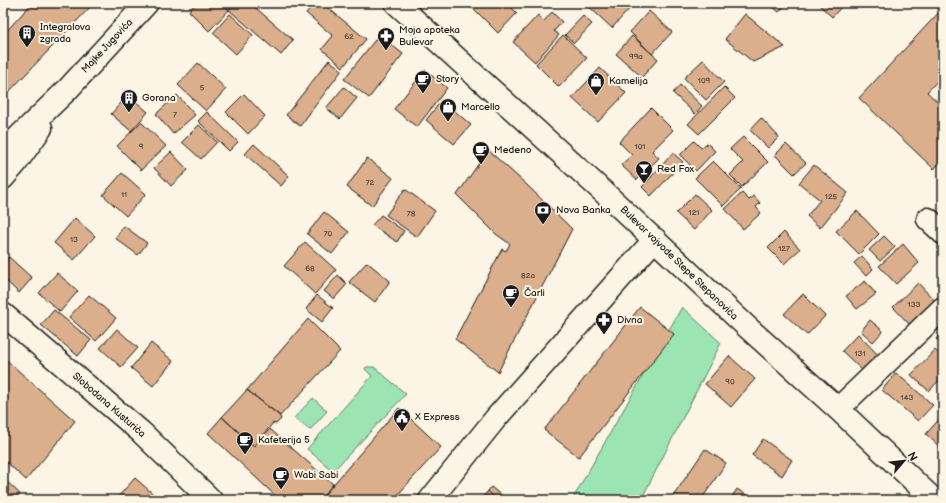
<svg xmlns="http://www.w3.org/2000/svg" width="946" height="503" font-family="'Balsamiq Sans',sans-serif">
  <rect width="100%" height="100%" fill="#fcf5e5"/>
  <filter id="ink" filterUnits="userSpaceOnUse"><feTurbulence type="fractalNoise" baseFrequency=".025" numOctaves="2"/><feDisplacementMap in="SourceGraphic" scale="8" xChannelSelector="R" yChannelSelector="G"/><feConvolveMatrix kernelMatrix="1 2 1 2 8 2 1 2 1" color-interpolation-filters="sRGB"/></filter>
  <g filter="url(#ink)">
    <!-- green -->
    <path fill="#9ce5b3" stroke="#5c8068" d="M682,307L721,343L644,494L654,500H572Z
      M366,367H374L406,394L333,471L307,449L372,376L365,369Z
      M313,398L327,411L310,430L294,418Z"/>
    <!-- building -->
    <path fill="#dbaf8c" stroke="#1c1c1c" d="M32,3H94L3,98V35Z
      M196,3H222L229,10L209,31L189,11Z
      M235,3H250L293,40L281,55L229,10Z
      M315,3H322L366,39L343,67L322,49L333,36L306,13Z
      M475,3H507L517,13L498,33L472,7Z
      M585,3H633L634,4L612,28Z
      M768,3H787L779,12Z
      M817,3H845L832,17Z
      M943,8V75L927,92L943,107V159L934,169L859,98Z
      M649,11L672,32L652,54L630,32Z
      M552,12L562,22L554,31L559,35L535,62L513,42L538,15L544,21Z
      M230,14L253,35L236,54L213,33Z
      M745,14L785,47L753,62L725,39Z
      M583,16L592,24L574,43L565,35Z
      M379,35L403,54L369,98L344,79Z
      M563,35L587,58L559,87L536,64Z
      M632,36L658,59L642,77L616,54Z
      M329,60L342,70L300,126L286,115Z
      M703,60L724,82L706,100L684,78Z
      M198,63L226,89L206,111L178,85Z
      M600,68L626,93L598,122L572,98Z
      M425,70L447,88L417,127L394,109Z
      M680,85L702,106L695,114L673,93Z
      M344,87L357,98L340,119L326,108Z
      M724,87L735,98L699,134L688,124Z
      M244,94L265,116L248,134L226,112Z
      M128,95L148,112L131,131L111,114Z
      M177,95L195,115L173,134L156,114Z
      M442,100L471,125L454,144L426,120Z
      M651,108L673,130L652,151L659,158L637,180L621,165L632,155L619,142Z
      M207,112L238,142L229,151L198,121Z
      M761,118L779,137L768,148L750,130Z
      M141,122L166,146L141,170L117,146Z
      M199,125L217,142L201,159L182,142Z
      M743,137L768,162L742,187L730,175L743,162L730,149Z
      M694,141L701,148L707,143L715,151L696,171L680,155Z
      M254,144L289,176L281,186L245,154Z
      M786,144L806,163L794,174L775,155Z
      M488,150L528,186L572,229L498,372L455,339L502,249L506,251L510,244L496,234L457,195Z
      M171,152L188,170L171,186L154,168Z
      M673,153L683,162L651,196L642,187Z
      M367,158L393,178L372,206L347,187Z
      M713,161L741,189L723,206L695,178Z
      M814,165L848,193L820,228L807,216L820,200L799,183Z
      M122,173L146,194L126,216L103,195Z
      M405,189L435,211L417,237L386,215Z
      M742,193L749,200L754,196L760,203L756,207L761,213L743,229L725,209Z
      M695,194L712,210L694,230L676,213Z
      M857,211L879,234L859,254L836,231Z
      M324,212L349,232L332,254L307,234Z
      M381,215L404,231L397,242L372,225Z
      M75,218L95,236L74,260L54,243Z
      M124,226L147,243L138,255L115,238Z
      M784,232L800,249L784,264L768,248Z
      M884,236L895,247L880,261L869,250Z
      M305,242L336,270L315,294L284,266Z
      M903,244L919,263L896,284L879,266Z
      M862,256L873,269L866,276L854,263Z
      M9,257L32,278L19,293L3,278V264Z
      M367,262L390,281L375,302L349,282Z
      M57,273L78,291L60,312L39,293Z
      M338,275L347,284L334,299L324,291Z
      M865,281L876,294L857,309L846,296Z
      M918,283L935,301L910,325L893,307Z
      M803,294L825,316L807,335L784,314Z
      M89,295L116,318L96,341L69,317Z
      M317,295L333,308L322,322L306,309Z
      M640,307L674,334L579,457L544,430Z
      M54,310L91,340L78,356L41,325Z
      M308,319L340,351L280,416L247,390Z
      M870,320L883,331L873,342L861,331Z
      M117,329L138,348L121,367L100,348Z
      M943,330V345L936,339Z
      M858,334L878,355L863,371L842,351Z
      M151,343L173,361L153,386L131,368Z
      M935,350L943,358V376L929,391L911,375Z
      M729,356L755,379L731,407L705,384Z
      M3,357L75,421L26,480L3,459Z
      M896,373L933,405L918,421L882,390Z
      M247,390L279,415L281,419L276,424L273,423L254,446L222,417Z
      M399,408L441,447L393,500H320Z
      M943,415V450L926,434Z
      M222,417L254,446L270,429L333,484L320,500H280L208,433Z
      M763,439L792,460L782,476L752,455Z
      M705,449L726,463L701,500H674L672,498Z
      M3,478L20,494L15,500H3Z
      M135,478L160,500H115Z
      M491,487L507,500H497L488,491Z
      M737,489L754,500H730Z
      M488,491L497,500H480Z"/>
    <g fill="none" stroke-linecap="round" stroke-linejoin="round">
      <!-- minor casing -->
      <g stroke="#1c1c1c" stroke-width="25">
        <path id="minor" d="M396,3L609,197L746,326L838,409L934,500
          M3,152L68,89L147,3
          M3,178L16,163L41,128
          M928,219L943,233
          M3,314L141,432L211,500
          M838,409L943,308
          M430,500L496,418L655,239"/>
      </g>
      <!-- minor -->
      <use href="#minor" stroke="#fcf5e5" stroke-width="22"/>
    </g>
  </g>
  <!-- icons -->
  <defs>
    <g id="building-pin" transform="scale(0.9)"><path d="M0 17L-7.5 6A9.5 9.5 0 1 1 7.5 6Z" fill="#1c1c1c" stroke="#fcf5e5"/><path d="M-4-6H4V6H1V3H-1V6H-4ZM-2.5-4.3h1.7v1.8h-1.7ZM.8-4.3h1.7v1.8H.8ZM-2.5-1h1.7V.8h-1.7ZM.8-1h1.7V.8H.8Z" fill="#fff"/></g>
    <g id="pharmacy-pin" transform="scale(0.9)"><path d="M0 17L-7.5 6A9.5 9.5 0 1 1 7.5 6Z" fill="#1c1c1c" stroke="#fcf5e5"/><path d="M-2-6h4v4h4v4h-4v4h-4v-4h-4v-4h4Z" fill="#fff"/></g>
    <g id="cafe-pin" transform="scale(0.9)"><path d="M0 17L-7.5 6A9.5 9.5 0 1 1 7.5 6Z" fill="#1c1c1c" stroke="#fcf5e5"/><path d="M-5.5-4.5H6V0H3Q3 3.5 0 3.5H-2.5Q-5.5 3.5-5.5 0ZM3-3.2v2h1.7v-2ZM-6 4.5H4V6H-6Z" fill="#fff"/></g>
    <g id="shop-pin" transform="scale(0.9)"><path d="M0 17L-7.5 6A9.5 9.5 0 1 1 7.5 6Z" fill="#1c1c1c" stroke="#fcf5e5"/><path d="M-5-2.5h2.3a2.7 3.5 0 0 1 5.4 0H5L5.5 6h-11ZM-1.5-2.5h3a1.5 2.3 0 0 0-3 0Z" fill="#fff"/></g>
    <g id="bar-pin" transform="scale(0.9)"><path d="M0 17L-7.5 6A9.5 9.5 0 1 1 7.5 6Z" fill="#1c1c1c" stroke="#fcf5e5"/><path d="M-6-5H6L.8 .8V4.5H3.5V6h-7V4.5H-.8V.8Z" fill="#fff"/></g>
    <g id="bank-pin" transform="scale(0.9)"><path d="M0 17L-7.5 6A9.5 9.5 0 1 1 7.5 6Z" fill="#1c1c1c" stroke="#fcf5e5"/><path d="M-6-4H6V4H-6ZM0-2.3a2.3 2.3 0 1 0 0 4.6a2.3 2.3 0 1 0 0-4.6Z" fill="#fff"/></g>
    <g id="civic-pin" transform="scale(0.9)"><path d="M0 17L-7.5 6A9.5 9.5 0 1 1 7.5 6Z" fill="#1c1c1c" stroke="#fcf5e5"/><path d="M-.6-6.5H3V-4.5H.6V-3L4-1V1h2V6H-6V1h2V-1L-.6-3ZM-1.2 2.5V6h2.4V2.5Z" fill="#fff"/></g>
  </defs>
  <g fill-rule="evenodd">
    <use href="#building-pin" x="27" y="33"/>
    <use href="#pharmacy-pin" x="386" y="36"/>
    <use href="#cafe-pin" x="423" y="79"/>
    <use href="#shop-pin" x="596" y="81"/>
    <use href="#building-pin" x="129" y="98"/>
    <use href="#shop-pin" x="448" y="107"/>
    <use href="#cafe-pin" x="481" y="150"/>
    <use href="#bar-pin" x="644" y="169"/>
    <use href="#bank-pin" x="543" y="210"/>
    <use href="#cafe-pin" x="511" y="293"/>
    <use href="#pharmacy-pin" x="604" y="320"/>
    <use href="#civic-pin" x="402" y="417"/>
    <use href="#cafe-pin" x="245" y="440"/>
    <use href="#cafe-pin" x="281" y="475"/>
  </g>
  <g text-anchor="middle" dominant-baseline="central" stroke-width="4" stroke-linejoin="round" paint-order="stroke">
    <!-- number labels -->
    <g font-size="8" fill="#4c4138">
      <text x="349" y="36">62</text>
      <text x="636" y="56">99a</text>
      <text x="704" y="80">109</text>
      <text x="202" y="87">5</text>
      <text x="175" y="114">7</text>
      <text x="141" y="146">9</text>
      <text x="640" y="146">101</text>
      <text x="370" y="182">72</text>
      <text x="124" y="194">11</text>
      <text x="831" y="196">125</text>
      <text x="694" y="212">121</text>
      <text x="411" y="213">78</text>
      <text x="328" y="233">70</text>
      <text x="74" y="239">13</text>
      <text x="784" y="248">127</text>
      <text x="310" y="268">68</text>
      <text x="528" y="275">82a</text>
      <text x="914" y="304">133</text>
      <text x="860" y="353">131</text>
      <text x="730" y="381">90</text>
      <text x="907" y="397">143</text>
    </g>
    <!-- poi labels -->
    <g font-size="10" fill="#1c1c1c" stroke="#fcf5e5" text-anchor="start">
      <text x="40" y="27">Integralova<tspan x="40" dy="12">zgrada</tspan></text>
      <text x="399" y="30">Moja apoteka<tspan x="399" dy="12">Bulevar</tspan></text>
      <text x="436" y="79">Story</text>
      <text x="609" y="81">Kamelija</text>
      <text x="142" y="98">Gorana</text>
      <text x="461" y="107">Marcello</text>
      <text x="494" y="150">Medeno</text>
      <text x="657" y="169">Red Fox</text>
      <text x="556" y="210">Nova Banka</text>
      <text x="524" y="293">Čarli</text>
      <text x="617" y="320">Divna</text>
      <text x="415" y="417">X Express</text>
      <text x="258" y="440">Kafeterija 5</text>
      <text x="294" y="475">Wabi Sabi</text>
    </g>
    <!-- street labels -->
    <g font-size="10" fill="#1c1c1c" stroke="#fcf5e5">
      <text transform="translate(107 46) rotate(-47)">Majke Jugovića</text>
      <text transform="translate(679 263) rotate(44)">Bulevar vojvode Stepe Stepanovića</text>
      <text transform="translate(109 405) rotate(41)">Slobodana Kusturića</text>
    </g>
  </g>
  <!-- margin -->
  <rect width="946" height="503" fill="none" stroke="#fcf5e5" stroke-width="16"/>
  <rect x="8" y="8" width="930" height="487" fill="none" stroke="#1c1c1c" stroke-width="1.5" filter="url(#ink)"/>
  <!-- north arrow -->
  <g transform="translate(904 461) rotate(62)" stroke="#fcf5e5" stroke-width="3" paint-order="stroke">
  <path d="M0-3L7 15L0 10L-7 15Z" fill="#1c1c1c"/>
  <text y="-6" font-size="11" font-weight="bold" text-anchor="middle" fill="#1c1c1c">N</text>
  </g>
</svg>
